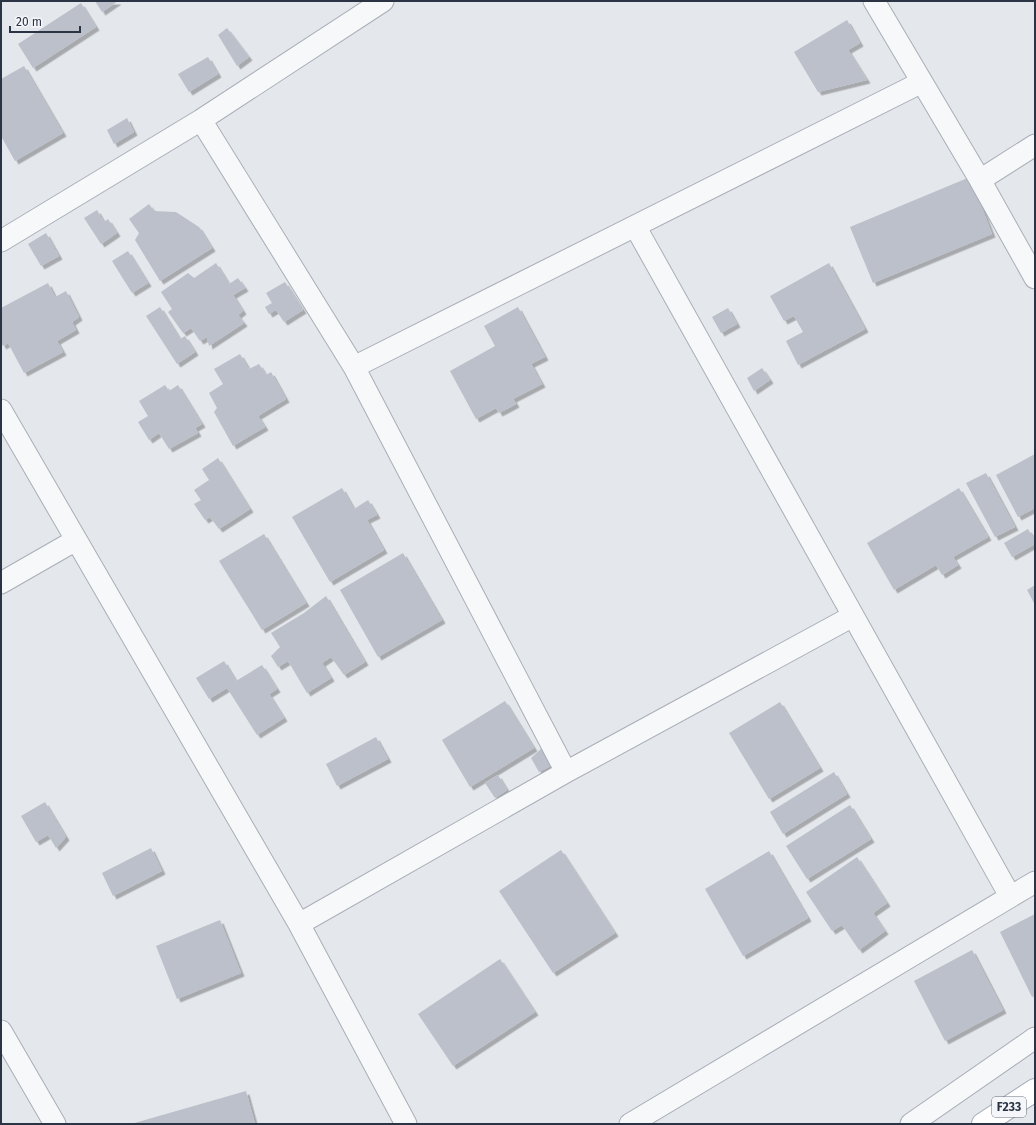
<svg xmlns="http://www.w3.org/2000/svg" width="1036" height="1125" font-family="'Fira Sans',sans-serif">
  <defs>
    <filter id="shadow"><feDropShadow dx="3.5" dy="3.5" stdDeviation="0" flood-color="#0004"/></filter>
  </defs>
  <rect width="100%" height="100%" fill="#e4e7ec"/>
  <!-- building -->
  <path fill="#bbc0ca" filter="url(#shadow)" d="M95,1H118L102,12Z
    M81,3L96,27L33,68L18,44Z
    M847,20L860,43L848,50L867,80L818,92L794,52Z
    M227,28L249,57L237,66L218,35Z
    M208,57L218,74L189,92L178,74Z
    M24,66L63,133L15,161L1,136V79Z
    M127,118L134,132L114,144L107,130Z
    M970,177L992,234L873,283L850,227Z
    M149,204L154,211L176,212L199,227L212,248L160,281L135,240L139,233L129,219Z
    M97,210L104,222L108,219L117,233L101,244L84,218Z
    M46,233L59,256L41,266L28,244Z
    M128,251L148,283L132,293L112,261Z
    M216,263L229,284L238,278L245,288L233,295L243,311L238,315L244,323L209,346L207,337L200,341L191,328L183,333L168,312L172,309L161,292L188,273L194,278Z
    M829,263L865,329L798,365L786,341L803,332L794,316L784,321L770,296Z
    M285,282L303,310L284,322L276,310L269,314L265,307L272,303L266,293Z
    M48,283L55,297L66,291L79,317L72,322L76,330L57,341L63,352L24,373L8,343L3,346L1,343V308Z
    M160,307L180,339L185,336L195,352L177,364L146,316Z
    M518,307L545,357L531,364L542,384L513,399L516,404L499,413L496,408L476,419L450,371L495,346L484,326Z
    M728,308L737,324L721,333L712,317Z
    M240,354L249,369L259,364L266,375L271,372L286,399L258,416L265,427L233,446L214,412L217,408L209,393L223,384L214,369Z
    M762,368L770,380L754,391L747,378Z
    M165,385L169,391L178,385L202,424L195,428L198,433L169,449L159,433L149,440L138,422L148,416L139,401Z
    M1035,454V508L1018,517L996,475Z
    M218,458L250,509L219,529L210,517L205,520L194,504L201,500L194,490L209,480L202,469Z
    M986,473L1015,527L995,537L966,483Z
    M342,488L354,509L368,500L377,515L367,520L384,550L330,582L292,517Z
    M959,488L988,537L953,557L958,565L942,575L936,565L894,590L867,543Z
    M1028,529L1035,541V544L1012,557L1004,543Z
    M264,534L306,603L262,630L219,561Z
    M403,553L442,620L378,657L340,590Z
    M1035,585V605L1027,590Z
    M326,596L365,662L344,675L331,657L322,663L331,678L307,693L288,661L278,667L271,656L280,647L271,633L304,613Z
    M224,661L236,681L262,665L277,689L269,694L284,718L257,735L227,688L209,699L196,678Z
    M505,701L534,748L470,787L442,740Z
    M780,702L820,768L769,799L729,733Z
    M376,737L388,759L337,786L326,764Z
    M542,748L552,765L539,772L531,758Z
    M834,772L847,794L783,834L770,812Z
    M498,775L507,790L495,798L485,783Z
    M45,802L66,837L56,848L48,835L36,842L21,816Z
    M850,805L871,839L807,879L786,846Z
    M151,848L162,871L113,896L102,873Z
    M561,850L615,933L553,973L499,891Z
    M769,851L808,918L743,956L705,889Z
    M857,857L887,903L873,913L885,931L859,950L842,925L832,931L806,892Z
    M1035,914V995L1032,997L1000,932Z
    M220,920L241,973L177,999L156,946Z
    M972,950L1003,1010L945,1041L914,981Z
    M500,959L535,1012L453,1066L418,1014Z
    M246,1091L255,1124H131Z"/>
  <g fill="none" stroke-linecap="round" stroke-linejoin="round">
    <!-- street casing -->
    <g stroke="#a9aeb7" stroke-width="23">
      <path id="street" d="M874,1L980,180L1035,278
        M201,120L354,367L566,772
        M980,180L1035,145
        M635,226L1010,896
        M1,241L201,120L383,1
        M354,367L922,82
        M1,410L299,924L406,1124
        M1,583L76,540
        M299,924L566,772L853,616
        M1,1031L55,1124
        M630,1124L1035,882
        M911,1124L1035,1038"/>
    </g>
    <!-- primary casing -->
    <g stroke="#a3abb8" stroke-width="24">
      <path id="primary" d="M983,1124L1035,1090"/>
    </g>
    <!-- street -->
    <use href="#street" stroke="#f7f8fa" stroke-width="21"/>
    <!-- primary -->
    <use href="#primary" stroke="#fff" stroke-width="22"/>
  </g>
  <g text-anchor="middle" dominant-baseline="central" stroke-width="4" stroke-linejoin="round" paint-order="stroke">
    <!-- shield labels -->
    <rect fill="#f4f6f9" stroke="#676e7b" stroke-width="1" x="992" y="1097" width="34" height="20" rx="3"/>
    <g font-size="12" font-weight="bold" fill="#2b3445">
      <text x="1009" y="1107">F233</text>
    </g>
  </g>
  <!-- border -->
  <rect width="1036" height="1125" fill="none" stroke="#2b3445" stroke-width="4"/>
  <!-- scale -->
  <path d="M10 26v6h70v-6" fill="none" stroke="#2b3445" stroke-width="2"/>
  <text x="16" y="26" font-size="12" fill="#2b3445" stroke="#f4f6f9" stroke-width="3" paint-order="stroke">20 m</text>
</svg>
